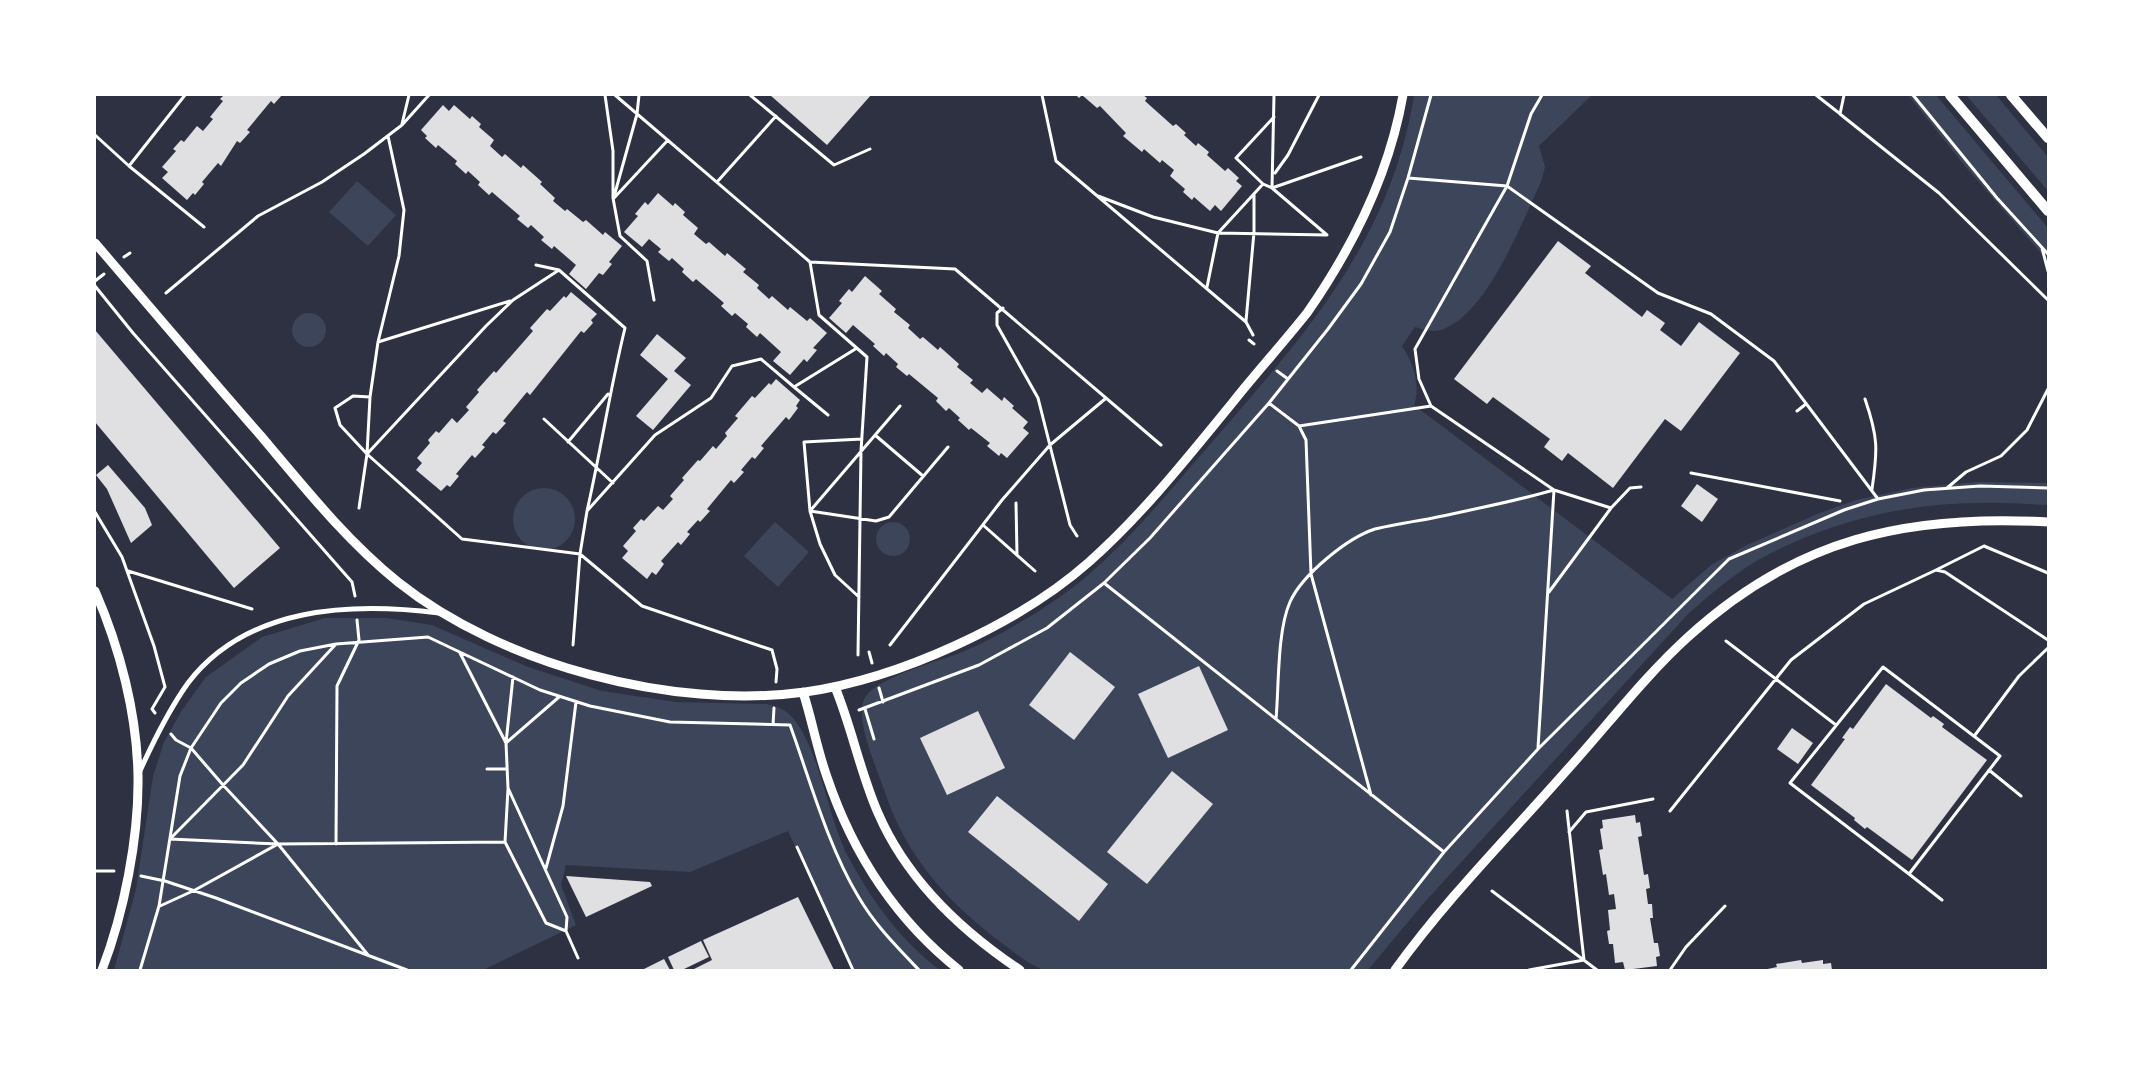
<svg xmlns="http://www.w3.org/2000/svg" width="2143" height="1065" font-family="'Crimson Pro',serif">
  <rect width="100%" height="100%" fill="#2d3142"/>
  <!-- green -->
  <path fill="#3c4559" d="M1414,95H1592L1539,146L1545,167L1541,182C1521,224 1489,310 1444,329C1434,333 1425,330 1415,327L1402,346C1413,362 1421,386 1414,405L1672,599L1711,565L1747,545L1817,514L1856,500L1912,488L1977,482L2048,483V505C2025,504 2002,502 1980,503C1903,503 1825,523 1758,560C1733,575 1711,594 1689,613L1423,904L1368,970C1285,970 1201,970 1117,970C1100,970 1055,974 1041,969C1028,964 1014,952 1003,944C948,903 906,857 884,790C877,768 852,715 866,696C881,676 937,662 962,652C990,640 1017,625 1042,609C1106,569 1152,511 1200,456C1296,344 1390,247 1414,95Z
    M1908,95H1936L2048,228V261L1965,166Z
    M1966,95H1996L2048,157V191Z
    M357,181L396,215L368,246L329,212Z
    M292 330a17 17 0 1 1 34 0a17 17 0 1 1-34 0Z
    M513 519a31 31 0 1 1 62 0a31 31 0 1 1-62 0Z
    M775,522L809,552L778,587L744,556Z
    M876 539a17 17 0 1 1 34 0a17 17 0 1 1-34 0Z
    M325,618H387L432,625L528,667L602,691L676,702L766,704C775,706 783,708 790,715C819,743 828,821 849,858C872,901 901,941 940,970H853L788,831L690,872L566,865L561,885L576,925L483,970H114L136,889L153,776L164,742L182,710L206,677L262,637Z"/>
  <!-- building -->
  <path fill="#e0e0e3" d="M224,95H282L274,104L271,101L247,130L250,132L240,143L237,141L221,166L218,163L202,182L204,184L195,195L193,193L187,200L162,178L168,172L162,167L176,151L173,149L181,140L184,142L197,126L203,131L213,119L210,117L223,101L220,99Z
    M770,95H871L827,145Z
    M1076,95H1143L1147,98L1145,101L1173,126L1176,124L1186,133L1184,135L1196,146L1198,143L1209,152L1207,155L1225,171L1228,168L1239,178L1236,181L1242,186L1221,211L1215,205L1210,211L1194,197L1192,200L1183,192L1185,189L1170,176L1174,170L1162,160L1160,163L1144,149L1142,152L1123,136L1126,133L1100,106L1097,108L1082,95L1079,98Z
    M443,105L449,111L454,105L470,119L472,116L481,124L479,127L494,140L490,146L502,157L505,154L521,168L523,165L542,182L540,184L555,198L553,201L565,211L567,209L583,222L586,220L603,235L605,232L622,246L609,262L612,264L603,275L599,273L586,289L569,274L576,265L554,246L552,249L541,240L544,237L531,225L528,228L517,219L520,216L492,192L489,195L478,185L480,182L468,171L466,174L455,164L457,161L438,145L436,148L425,138L427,136L421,130Z
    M658,193L673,206L675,203L685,212L683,215L698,228L694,234L706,244L709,242L725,256L727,253L746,269L743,272L759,285L757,288L769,299L772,296L788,310L790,307L807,321L810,318L827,333L813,348L817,350L807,362L804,359L790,375L773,361L781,352L760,333L757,337L746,327L748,324L735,313L732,316L721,306L724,303L696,279L693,282L682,272L684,269L672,258L669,261L658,252L661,249L649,239L642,247L624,232L638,216L635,214L645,202L648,205Z
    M1558,241L1591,266L1585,273L1642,317L1647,310L1665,323L1660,330L1681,346L1699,322L1740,353L1681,431L1665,419L1613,488L1568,453L1562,461L1544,447L1550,439L1493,397L1487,404L1454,379Z
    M865,276L882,291L879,294L896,309L894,312L910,325L908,328L920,339L923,337L938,350L940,347L959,364L957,367L973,380L970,383L982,393L987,388L1002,401L1004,397L1014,406L1012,408L1028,422L1023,428L1029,433L1007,458L1001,453L999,456L987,446L990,443L971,428L969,430L958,420L960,418L949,408L946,411L936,401L938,398L909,374L907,376L896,367L898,364L886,353L884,356L873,346L875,344L853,325L846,333L829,318L842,303L839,301L849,289L852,292Z
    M571,292L597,314L591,320L593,323L584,333L581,331L530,395L527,392L503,421L506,423L496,434L493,432L482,445L485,447L475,458L472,455L456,474L459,476L450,487L447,485L441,491L416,470L422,463L417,458L430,443L428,440L436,431L439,433L452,418L457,423L469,410L466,407L479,392L477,390L494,371L496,373L533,331L530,328L547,309L550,311L564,296L566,298Z
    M95,330L280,548L234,588L95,422Z
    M657,334L686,358L674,371L691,385L653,430L636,416L668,379L640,355Z
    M776,379L800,400L796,406L798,408L789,420L786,417L761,446L764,448L755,459L752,457L741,470L744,472L734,483L731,480L707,509L710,511L700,522L698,520L687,532L690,534L681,545L678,542L661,561L664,564L656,575L652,572L647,579L622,558L628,551L623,546L636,531L633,528L641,519L644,521L658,506L663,510L673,499L670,496L684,480L682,478L698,460L700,461L713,446L716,449L727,436L725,433L738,418L735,416L752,396L755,398L769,383L771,385Z
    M108,465L145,508L152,525L131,543L107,489L96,475Z
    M1697,484L1718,499L1702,522L1681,506Z
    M1070,652L1115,687L1074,740L1029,705Z
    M1199,666L1228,730L1168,758L1138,694Z
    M1886,684L1931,718L1933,716L1944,724L1942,727L1987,760L1912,860L1867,827L1865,829L1854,820L1855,818L1811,785L1845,739L1842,738L1850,727L1853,729Z
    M978,711L1005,768L947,795L920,738Z
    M1792,728L1813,743L1798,764L1777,749Z
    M1172,771L1213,804L1147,884L1107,852Z
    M997,796L1108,884L1079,921L968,832Z
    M1635,815L1636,823L1640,822L1642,836L1638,837L1644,875L1648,874L1650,888L1646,889L1648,904H1652L1653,918H1650L1654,943H1658L1660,956L1656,957L1657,966L1625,970L1623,962L1615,963L1613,944H1609L1607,931L1610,930L1608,910L1616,909L1614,894L1609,895L1606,874L1603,875L1599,850L1603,849L1600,829L1603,828L1602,820Z
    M566,876L650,882L652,886L586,917Z
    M798,897L834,970H692L712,960L703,940Z
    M701,941L709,957L682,970H674L668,957Z
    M664,959L670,970H642Z
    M1801,960L1802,963L1823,960V964L1831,963L1832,970H1763L1777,967L1776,964Z"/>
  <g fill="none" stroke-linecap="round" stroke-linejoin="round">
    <!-- path -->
    <path stroke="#fff" stroke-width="3" d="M605,95L613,151V198L620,236L647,261L654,300
      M615,95L810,262L955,269L1161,445
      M750,95L834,165L870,149
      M1042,95L1056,161L1246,322L1253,335
      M1816,95L1839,113
      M1844,95L1840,114L1939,193L2048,300
      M1913,95L1997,198L2048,254
      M402,124L409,95
      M95,135L129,166L185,95
      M129,166L204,227
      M1275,173L1288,155L1319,95
      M1408,178L1507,186L1658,293L1711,314L1774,361L1878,499
      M717,182L776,116
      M1263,184L1236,158L1274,117
      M615,193L637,114L639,95
      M1098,196L1153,217L1218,233L1327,235L1272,188L1274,95
      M614,198L668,140
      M2042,248L2048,271
      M124,257L130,253
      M810,262L819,315L867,357L861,451L858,655
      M536,265L559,270L625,328C610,389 601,450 587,511
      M95,281L104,274
      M95,286L133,333L352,582L355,596
      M1207,287L1218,233L1263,184L1272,188L1361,157
      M166,293L258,216L322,182L364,154L402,125L429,95
      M1003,308L997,313V325L1038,398L1070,525L1077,536
      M1246,321L1254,232V195
      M1249,340L1254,344
      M378,342L510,301
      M1277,371L1288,379
      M794,387L828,415
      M370,397L378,342L399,256L404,210L388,136
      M1865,399C1878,437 1878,449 1872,489
      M1269,403L1299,426L1306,440L1311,574L1371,795
      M1431,406L1419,379L1415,349L1507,186L1531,114L1542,95
      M1797,411L1806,404
      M544,419L613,483
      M1299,426L1431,406L1554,490L1611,508L1630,488L1641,487
      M875,435L923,476
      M568,442L608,394
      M367,454L370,397L353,396L335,408L340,425L367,454L462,539L580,554L642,606L772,650L777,669L776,682
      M1691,473L1840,501
      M1947,488L1966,472L2001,456L2027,430L2048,389
      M1016,503L1017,554
      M359,508L367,454L486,326L513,300L559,270
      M810,511L876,521L889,517L948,447
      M810,511L900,406
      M95,512L122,557L154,646L165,687L152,709L155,713
      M983,525L1035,571
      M1936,570L1984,546L2048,573
      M128,571L252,609
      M1104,583L1444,852
      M1549,592L1611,508
      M859,597L835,575L820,544L810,511L804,442L862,439
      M1726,641L1836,725
      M573,645L580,554L587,511L655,435L711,398L732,366L761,359L794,387L857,348
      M890,645L1002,500L1050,445L1105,399
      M869,652L872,663
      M460,653L506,743L559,697
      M1883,667L2000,756L1909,874L1790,783Z
      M513,677L506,743L508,788L567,917L566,931L578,958
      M879,688L883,702
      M865,709L874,739
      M859,710L979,665L1047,628L1104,583L1150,538L1269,403L1328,329L1361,284L1390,232L1408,178L1431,95
      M1276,719C1279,687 1277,631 1290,602C1302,575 1347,538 1375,529C1392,525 1410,522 1428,519C1470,510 1512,502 1554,490L1538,748
      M773,725L774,708
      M1975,735L2019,676L2048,648
      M487,769H506
      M1989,770L2021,796
      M508,789L505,842L546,923L566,931
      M1670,811L1791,660L1864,604L1936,570L1945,572L2048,640
      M1569,832L1586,812L1653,799
      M170,839L278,844L505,842
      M170,839L243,765L288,696L336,644
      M336,844L337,686L359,640L357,620
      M797,847L853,970
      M546,868L563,806L576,702
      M95,871H114
      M1909,874L1942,900
      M141,876L165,881L216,898L407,970
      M1492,891L1597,970
      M160,906L195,890L278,844
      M368,955L278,844L223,785L191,748L221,703L241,683L269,664L300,651L336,644L428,637L540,690L590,706L670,722L790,725C810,780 828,846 858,896C874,924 897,947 919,970
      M140,970L159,906L180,776L191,748L176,740L171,734
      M1351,970L1444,852L1538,749L1729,559L1844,510L1878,499L1924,490L1980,486L2048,488
      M1529,970L1584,960L1567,811
      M1670,970L1686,947L1725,906"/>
    <!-- minor -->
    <path stroke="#fff" stroke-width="5" d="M139,773C153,742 168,711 188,683C247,606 351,602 439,613"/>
    <!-- tertiary -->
    <path stroke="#fff" stroke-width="9" d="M95,243C150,307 205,372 261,436C304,487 346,540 398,582C502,665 673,710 805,692C898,679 1019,624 1089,562C1143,514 1188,457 1233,402C1257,372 1283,343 1307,313C1353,247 1389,175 1403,95
      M95,591C120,648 137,714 138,776C139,837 124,913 102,970
      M835,687C852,728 860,772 878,813C907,880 960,930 1020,970
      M803,692C812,720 817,749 827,777C853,854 895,919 959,970
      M1395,970C1447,898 1509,836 1567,770C1607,726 1644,677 1688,637C1795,539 1906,514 2048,522"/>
    <!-- secondary -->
    <path stroke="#fff" stroke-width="10" d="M1950,95L2048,211
      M2011,95L2048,138"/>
  </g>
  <!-- border -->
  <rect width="2143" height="1065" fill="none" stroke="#ffffff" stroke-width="192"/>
</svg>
